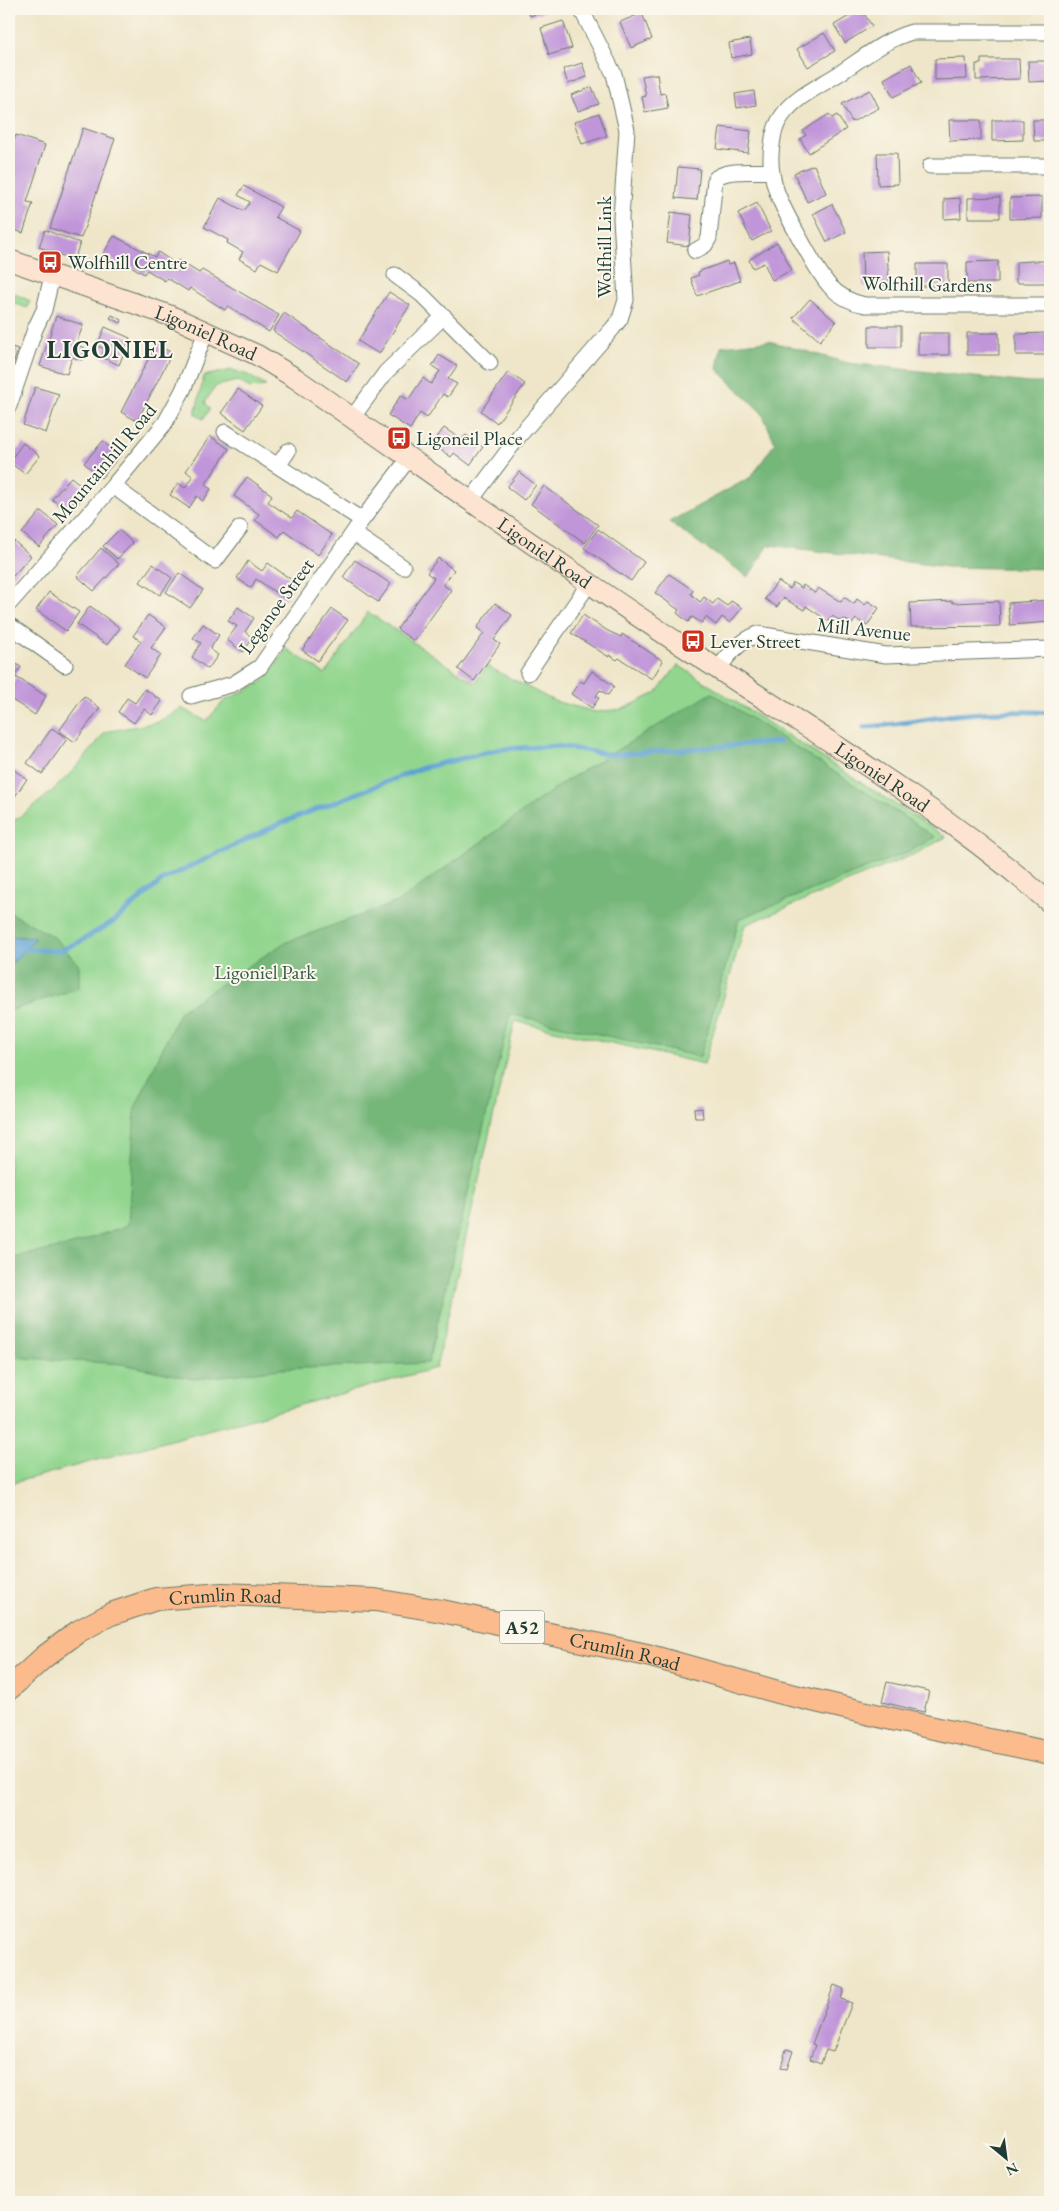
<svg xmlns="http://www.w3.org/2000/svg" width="1059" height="2211" font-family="'EB Garamond',serif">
  <rect width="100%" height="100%" fill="#fbf7ec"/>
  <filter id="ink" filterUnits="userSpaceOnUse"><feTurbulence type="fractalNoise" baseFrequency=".02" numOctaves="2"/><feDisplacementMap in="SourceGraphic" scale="10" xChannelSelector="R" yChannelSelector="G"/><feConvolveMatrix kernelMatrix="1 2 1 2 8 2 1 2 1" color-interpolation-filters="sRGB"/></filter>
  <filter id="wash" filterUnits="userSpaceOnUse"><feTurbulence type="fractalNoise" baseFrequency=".0096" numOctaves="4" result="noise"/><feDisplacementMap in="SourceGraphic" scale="20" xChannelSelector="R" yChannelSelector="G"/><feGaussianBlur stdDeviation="1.12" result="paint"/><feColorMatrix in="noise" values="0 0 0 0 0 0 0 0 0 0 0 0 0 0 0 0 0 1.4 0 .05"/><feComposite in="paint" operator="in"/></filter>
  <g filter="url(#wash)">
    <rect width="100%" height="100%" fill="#efe6c9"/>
    <!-- green -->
    <path fill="#91d58e" stroke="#588961" d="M9,291L30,301L27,308L9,301Z
      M232,370L248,375L266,386L250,388L238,381L216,386L205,402L210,409L203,419L195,414L204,376Z
      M368,612L475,683L487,666L554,701L596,712L623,709L656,693L678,665L946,837L917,853L745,925L704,1064L515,1021L436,1368L9,1484V824C46,800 79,768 105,732L158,722L181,708L206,721L224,701L264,681L287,649L325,674Z"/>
    <!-- forest -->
    <path fill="#74b679" stroke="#4a7a56" d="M769,341L848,363L1029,383H1050V569L947,567L769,545L748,577L669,522L751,477L775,443L762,413L717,369L721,346Z
      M712,693L935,837L910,851L739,919L700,1057L510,1014L428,1363L280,1369L194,1379L122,1364L9,1357V1259L72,1245L128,1225L135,1108L180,1011L284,943L398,902L564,782Z
      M9,912L54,937L79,965V988L9,1011V963L16,960L35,938L9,936Z"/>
    <!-- water -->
    <path fill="#5da2d2" stroke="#3e7083" d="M9,936L36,938L16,960L9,963Z"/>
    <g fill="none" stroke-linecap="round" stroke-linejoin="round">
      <!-- stream -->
      <path stroke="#5da2d2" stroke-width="5" d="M864,727C895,726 924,719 955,715C987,712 1018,710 1050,713
        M9,953L26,949L59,951L77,943L113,922L164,879L279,824L422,768L501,749L558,746L613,755L779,742"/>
    </g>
    <g id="blocks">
      <!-- building -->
      <path fill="#c095d9" d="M528,9H552L530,16Z
        M861,9L872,26L845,43L834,25Z
        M881,9H912V11H881Z
        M974,9H993V10L975,11Z
        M642,13L652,39L631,48L620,22Z
        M563,21L572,48L549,55L541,28Z
        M824,33L835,51L808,67L797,49Z
        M750,39L752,54L731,58L729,43Z
        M966,58L967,79L935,80V59Z
        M981,59H1019L1020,79L976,80V64H981Z
        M1028,61H1050V81L1029,82Z
        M582,63L587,77L568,84L563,69Z
        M911,64L921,83L893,97L884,79Z
        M657,74L660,94L665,93L668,108L645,112L642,97L646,96L642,76Z
        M592,87L599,104L578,111L571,95Z
        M870,90L879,108L852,122L842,104Z
        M754,91L756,105L737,108L735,94Z
        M599,113L607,136L582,144L574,122Z
        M829,114L832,118L837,115L846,129L809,153L800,139L806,135L803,131Z
        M949,120H981V140L950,141Z
        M992,120H1023V140L992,141Z
        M1033,120H1050V141H1034Z
        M720,127L751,131L748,153L717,149Z
        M83,128L115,139L81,238L50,228Z
        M16,135L45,145L27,202L33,203L23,233L9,228V156Z
        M877,153H897L898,184L878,185Z
        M814,165L826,193L807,202L794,173Z
        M678,167L700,169L697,200L675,198Z
        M244,186L281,207L275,217L300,231L278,271L261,262L257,269L239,259L243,252L227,243L228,240L204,227L220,198L244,211L250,202L238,195Z
        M1000,197V218H968V198Z
        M1042,197V218L1010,219V198Z
        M960,198L961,218L944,219V199Z
        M757,203L771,231L752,241L738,213Z
        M832,204L846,232L827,242L813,214Z
        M671,212L692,215L689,246L667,243Z
        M45,230L80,243L74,260L39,247Z
        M114,236L155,257L158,252L176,264L178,260L199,273L202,270L279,315L269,332L228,306L225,310L190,288L188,291L167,278L165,281L147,270L144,274L126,263L123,267L103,254Z
        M777,242L792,270L772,280L764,263L753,268L749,260Z
        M887,251L889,285L863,286L862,252Z
        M727,261L728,265L734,263L740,281L697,296L691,278L699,275L698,272Z
        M998,261V283H967V262Z
        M1032,261H1047V283H1016V262Z
        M917,264H948V286H917Z
        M389,292L410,305L379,354L358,341Z
        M810,299L836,322L820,341L793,318Z
        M284,313L359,364L347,382L273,331Z
        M112,315L122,320L121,323L110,318Z
        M56,316L83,325L76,345L85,348L82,360L72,357L67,374L40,366Z
        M869,326H901V347H869Z
        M105,327L130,338L119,365L101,357L105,349L97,346Z
        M918,333H949V355H918Z
        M967,333H999V355H967Z
        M1047,333V355H1016V334Z
        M156,344L172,353L137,421L121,412Z
        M9,346L18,349L9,377Z
        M439,355L457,366L448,379L457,384L448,397L443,394L427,418L420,413L410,429L388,415L401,395L408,400L423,378L431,384L440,371L432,366Z
        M508,372L525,384L497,423L481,411Z
        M35,387L59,394L46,433L23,425Z
        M238,389L262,406L245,430L221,413Z
        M444,428L462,440L466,435L483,447L470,465L454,453L451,457L432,444Z
        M210,436L229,449L205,485L211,489L203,501L197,496L189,508L170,495L178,483L185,488L193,477L186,471Z
        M103,441L120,456L101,478L84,463Z
        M23,443L40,456L25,474L9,462Z
        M519,472L536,485L524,500L507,487Z
        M71,477L88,491L69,513L52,499Z
        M247,477L272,495L268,502L292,518L297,511L332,535L318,555L284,530L279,537L255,520L259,514L234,496Z
        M544,486L598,525L585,543L531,504Z
        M41,511L58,525L39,547L22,533Z
        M598,529L644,562L631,581L584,548Z
        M119,530L133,543L117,559L103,546Z
        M14,541L31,556L12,577L9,575V547Z
        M101,548L119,564L94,591L77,576Z
        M438,558L454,570L443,585L451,590L414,641L397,629L434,578L427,573Z
        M355,560L391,584L378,602L343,577Z
        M248,561L262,571L268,563L296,583L285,599L256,579L251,588L237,578Z
        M153,564L172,578L160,595L140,582Z
        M179,573L203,590L190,608L166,592Z
        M669,574L693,590L691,594L700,602L704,597L713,604L717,599L727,606L731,601L742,608L730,623L722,617L716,625L706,617L702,623L692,617L688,622L677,613L679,610L655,593Z
        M778,581L790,589L793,583L802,588L803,585L815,593L818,588L841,602L844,597L854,604L857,599L865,605L868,601L879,608L867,626L856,619L852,624L844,619L842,622L832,616L828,621L806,606L804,610L783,598L777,607L765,599Z
        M49,592L79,612L66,631L36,610Z
        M1050,600V622L1010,625L1008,603Z
        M953,601V603L999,601L1000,626L911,627L910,603Z
        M495,603L512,615L494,640L500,644L474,681L458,669L484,633L477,628Z
        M90,606L120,628L107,645L77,624Z
        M238,607L254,618L245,632L253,638L243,652L227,640L237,626L228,621Z
        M332,609L348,620L318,661L302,650Z
        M148,615L166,627L151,648L161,655L145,678L125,664L141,641L133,636Z
        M583,615L608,631L621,637L622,634L663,661L652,679L619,658L617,660L609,655V657L571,633Z
        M203,624L219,635L210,649L218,655L208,669L192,657L201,643L193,638Z
        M9,659L21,667L9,683Z
        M592,671L614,686L608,695L600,690L596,696L599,698L592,708L571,694L580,681L584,683Z
        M16,677L46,696L35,715L9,698V688Z
        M145,689L162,701L152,715L144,709L134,723L118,712L127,698L135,703Z
        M84,696L100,708L75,742L59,731Z
        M52,728L67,739L42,774L27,763Z
        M10,767L27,779L9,805V768Z
        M702,1108L703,1118H695L694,1109Z
        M887,1682L929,1691L924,1712L882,1702Z
        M834,1985L844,1989L841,1999L852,2003L833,2052L826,2050L821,2063L810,2059L815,2045L812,2044Z
        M786,2049L793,2051L787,2069L781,2068Z"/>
    </g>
  </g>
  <g filter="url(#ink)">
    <use href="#blocks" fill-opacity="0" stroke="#687868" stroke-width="1"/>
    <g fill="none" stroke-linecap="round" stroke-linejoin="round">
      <!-- street casing -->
      <g stroke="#687868" stroke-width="17">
        <path id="street" d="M1050,32H912C886,39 863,58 840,73C820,86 795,97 782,116C776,124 773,135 772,145C766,183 785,211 803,244C820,273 829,298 865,305H1050
          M930,166H1050
          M695,251L705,245L709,238L715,179C726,168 754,173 770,171
          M395,275L422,295L490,363
          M9,406L35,329L44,310L52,276
          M352,418L386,372L444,316
          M225,432L362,520
          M278,466L288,451
          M113,486L215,561L240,528
          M471,500L519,436L613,328L620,319L626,300L621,218L627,130L614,74L581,9
          M353,533L403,567
          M9,604L113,486L165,423L183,390L206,332
          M9,625L65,665
          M718,669C729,654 740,641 758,634L886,655L1050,649
          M528,673L590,582
          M191,696L233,684L260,667L362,520L409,458"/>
      </g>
      <!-- secondary casing -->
      <g stroke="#687868" stroke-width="22">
        <g id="secondary">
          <path id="s1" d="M9,260L171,316L257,355L295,378C433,474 569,572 710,664C826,740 946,811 1050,903"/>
        </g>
      </g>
      <!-- primary casing -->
      <g stroke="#687868" stroke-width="24">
        <g id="primary">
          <path id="s2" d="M9,1689L44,1657L79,1631L111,1614L156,1599L222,1594L375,1600L442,1611L647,1655L778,1692L892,1719L1050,1753"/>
        </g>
      </g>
      <!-- street -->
      <use href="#street" stroke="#fff" stroke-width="15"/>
      <!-- secondary -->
      <use href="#secondary" stroke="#fde4d1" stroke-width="20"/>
      <!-- primary -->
      <use href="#primary" stroke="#fbbb8c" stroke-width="22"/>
    </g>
  </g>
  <!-- icons -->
  <defs>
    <g id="bus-square" transform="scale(1.25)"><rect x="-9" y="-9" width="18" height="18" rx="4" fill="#c8321e" stroke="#fbf7ec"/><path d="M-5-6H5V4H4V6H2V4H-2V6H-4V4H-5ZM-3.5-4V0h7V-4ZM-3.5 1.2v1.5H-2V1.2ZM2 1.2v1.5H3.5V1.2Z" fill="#fff"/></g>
  </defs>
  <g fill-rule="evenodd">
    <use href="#bus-square" x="50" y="262"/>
    <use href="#bus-square" x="399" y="438"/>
    <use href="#bus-square" x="693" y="641"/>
  </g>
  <g text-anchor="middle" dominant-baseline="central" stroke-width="4" stroke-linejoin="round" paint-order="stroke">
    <!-- shield labels -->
    <rect fill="#fbf7ec" stroke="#61756b" stroke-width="1" x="499.5" y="1610.5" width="45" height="33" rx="4"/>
    <g font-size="19" font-weight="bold" fill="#1f3d34">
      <text x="522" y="1627">A52</text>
    </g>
    <!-- street labels -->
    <g font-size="20" fill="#1f3d34" stroke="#fbf7ec">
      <text transform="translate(604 247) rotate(-90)">Wolfhill Link</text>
      <text transform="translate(927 284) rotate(1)">Wolfhill Gardens</text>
      <text stroke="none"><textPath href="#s1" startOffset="210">Ligoniel Road</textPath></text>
      <text transform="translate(104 463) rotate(-50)">Mountainhill Road</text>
      <text stroke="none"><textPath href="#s1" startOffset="615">Ligoniel Road</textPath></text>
      <text transform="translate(276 606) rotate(-54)">Leganoe Street</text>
      <text transform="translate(864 629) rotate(6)">Mill Avenue</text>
      <text stroke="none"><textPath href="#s1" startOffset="1020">Ligoniel Road</textPath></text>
      <text stroke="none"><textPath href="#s2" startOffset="244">Crumlin Road</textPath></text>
      <text stroke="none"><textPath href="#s2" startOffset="649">Crumlin Road</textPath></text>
    </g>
    <!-- poi labels -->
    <g font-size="20" fill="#1f3d34" stroke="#fbf7ec" text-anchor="start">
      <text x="68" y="262">Wolfhill Centre</text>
      <text x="416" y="438">Ligoneil Place</text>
      <text x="710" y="641">Lever Street</text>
    </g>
    <!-- park labels -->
    <g font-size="20" fill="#365b46" stroke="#fbf7ec">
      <text x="265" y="972">Ligoniel Park</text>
    </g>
    <!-- district labels -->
    <g font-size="25" font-weight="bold" letter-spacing="1" fill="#1f3d34" stroke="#fbf7ec">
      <text x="110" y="349">LIGONIEL</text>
    </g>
  </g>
  <!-- margin -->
  <rect width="1059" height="2211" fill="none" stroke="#fbf7ec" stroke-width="30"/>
  <!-- north arrow -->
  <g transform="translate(1006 2158) rotate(151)" stroke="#fbf7ec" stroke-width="4" paint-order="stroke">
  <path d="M0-4L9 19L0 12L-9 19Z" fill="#1f3d34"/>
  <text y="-8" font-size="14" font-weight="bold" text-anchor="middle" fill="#1f3d34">N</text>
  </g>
</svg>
